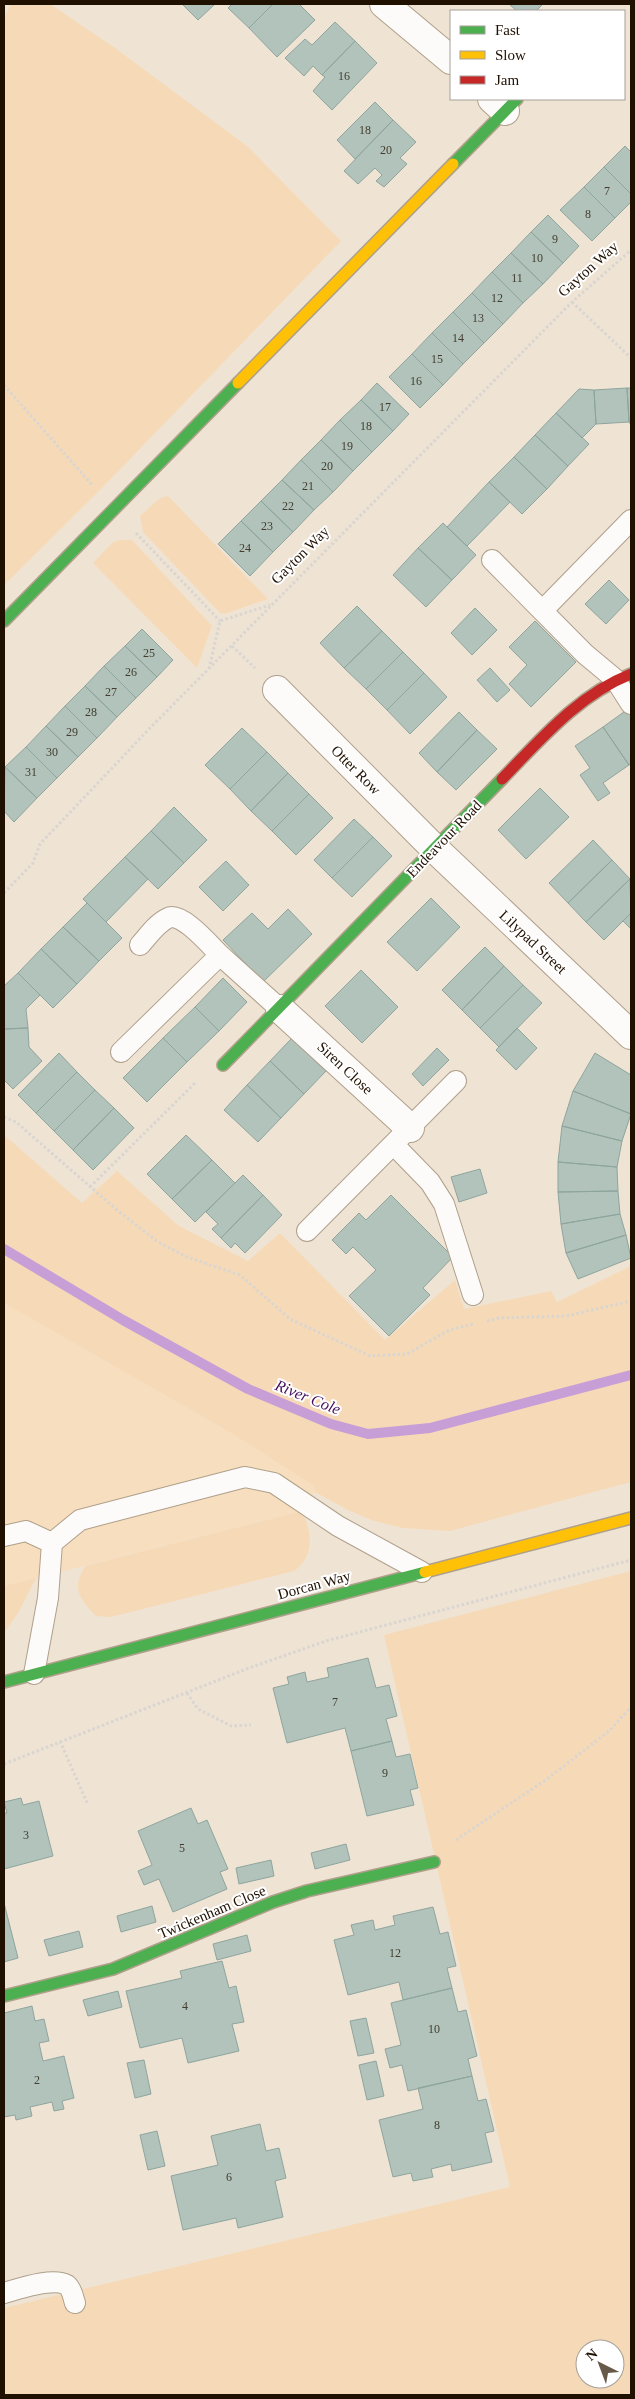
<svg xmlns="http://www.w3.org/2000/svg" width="635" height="2399" font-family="'Times New Roman',serif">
  <rect width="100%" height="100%" fill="#efe3d4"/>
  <!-- built -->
  <path fill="#f7debe" d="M4,1303L233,1434L314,1486L315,1492L302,1511L4,1586Z"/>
  <!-- green -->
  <path fill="#f6dab7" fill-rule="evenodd" d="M11,4H50L115,48L247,146L341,241L100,490L4,585V18Z
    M166,496L169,497L268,599L224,614L220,613L143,532L140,516L159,499Z
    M119,540H132L212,626L197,668L93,563L112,543Z
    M4,1135L82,1203L117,1171L179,1226L248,1261L280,1233L385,1340L455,1280L464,1309L551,1291L557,1302L631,1266V1482L450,1531L402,1528L371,1520L348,1510L315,1492L314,1486L233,1434L4,1303Z
    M302,1511C312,1532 315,1556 294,1571L111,1617L96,1616C78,1598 72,1588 85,1566Z
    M631,1571V2395H4V2308L510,2187L384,1635ZM585,2349H615V2379H585Z
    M36,1578L18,1613L4,1633V1586Z"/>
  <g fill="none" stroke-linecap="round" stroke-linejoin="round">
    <!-- stream -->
    <path stroke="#c89ed7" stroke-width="10" d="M4,1249L123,1320L248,1389L331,1424L368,1434L430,1428L631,1375"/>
  </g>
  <!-- building -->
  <path fill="#b1c3bb" stroke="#8ea59e" d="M182,4H215L198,20Z
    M232,4H273L249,28L228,8Z
    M273,4H299L315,20L277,57L249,28Z
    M509,4H543L536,11H517Z
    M335,22L355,41L322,75L313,66L304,76L285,58L305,39L312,45Z
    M355,41L377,63L332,110L313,91L325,77L322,75Z
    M375,102L393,120L355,159L337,140Z
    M393,120L416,142L400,158L407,164L384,187L376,181L382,175L375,168L358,184L344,171Z
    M625,146L631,152V194L604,167Z
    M604,167L631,194V202L615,218L584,187Z
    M584,187L615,218L592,241L560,210Z
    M548,215L579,246L563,263L531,232Z
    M531,232L563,263L543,284L511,253Z
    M511,253L543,284L523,303L492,272Z
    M492,272L523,303L503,324L472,293Z
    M472,293L503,324L484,343L453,312Z
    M453,312L484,343L463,364L432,333Z
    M432,333L463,364L443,385L412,354Z
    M412,354L443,385L420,408L389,377Z
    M377,383L409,414L393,431L361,400Z
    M627,388L629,422L596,424L594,390Z
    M627,388H631V425L629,422Z
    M579,389L594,390L596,424L582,438L556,413Z
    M361,400L393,431L372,452L340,420Z
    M556,413L589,444L568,466L535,435Z
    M340,420L372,452L353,471L321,440Z
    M535,435L568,466L547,489L514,457Z
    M321,440L353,471L333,492L301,460Z
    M514,457L547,489L522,514L489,482Z
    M301,460L333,492L314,510L282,480Z
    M282,480L314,510L293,532L261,501Z
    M489,482L510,502L467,546L447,527Z
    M261,501L293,532L273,552L241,521Z
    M241,521L273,552L250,576L218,544Z
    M443,523L476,555L452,580L418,548Z
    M418,548L452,580L426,607L393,575Z
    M609,580L629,600L606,624L585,604Z
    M357,606L382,631L344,668L320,643Z
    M475,608L497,630L472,655L451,633Z
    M535,621L576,662L531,707L509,684L527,665L509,647Z
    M142,629L173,660L157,677L125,646Z
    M382,631L403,652L366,689L344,668Z
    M125,646L157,677L136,698L104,666Z
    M403,652L424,673L387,710L366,689Z
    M104,666L136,698L117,717L85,686Z
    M490,668L510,690L497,702L477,680Z
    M424,673L447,697L410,734L387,710Z
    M85,686L117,717L97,738L65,706Z
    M65,706L97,738L78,757L46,726Z
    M628,709L631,713V764L629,765L603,727Z
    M459,712L477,730L437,772L419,753Z
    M46,726L78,757L57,778L26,747Z
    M603,727L629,765L603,783L610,793L598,801L580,775L590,768L575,746Z
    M242,728L267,752L230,789L205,765Z
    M477,730L497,749L456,790L437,772Z
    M26,747L57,778L37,798L5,767Z
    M267,752L288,773L251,811L230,789Z
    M5,767L37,798L14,822L4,811Z
    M288,773L309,794L272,831L251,811Z
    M540,788L569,817L526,859L498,830Z
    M309,794L333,818L296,855L272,831Z
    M174,807L207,840L184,863L151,831Z
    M354,819L373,837L332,878L314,860Z
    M151,831L184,863L158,889L125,857Z
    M373,837L392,856L352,897L332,878Z
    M593,840L612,860L568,903L549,883Z
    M125,857L148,879L106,922L83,899Z
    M612,860L630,879L586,922L568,903Z
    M226,861L249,885L223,911L199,887Z
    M630,879L631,913L604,940L586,922Z
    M431,898L460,927L417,971L387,942Z
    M87,903L122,938L99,961L63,927Z
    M288,909L312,934L263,982L223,940L252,913L268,929Z
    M631,913V929L623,921Z
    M63,927L99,961L77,984L41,949Z
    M485,947L504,966L462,1010L442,990Z
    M41,949L77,984L53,1008L18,973Z
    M504,966L523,985L480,1028L462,1010Z
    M361,970L398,1007L362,1043L325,1006Z
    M18,973L40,995L26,1009L28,1028L4,1029V986Z
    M223,978L247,1002L219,1031L195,1007Z
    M523,985L542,1003L499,1047L480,1028Z
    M195,1007L219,1031L187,1062L163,1038Z
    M28,1028L29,1047L42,1061L13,1089L4,1080V1029Z
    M517,1028L537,1048L516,1070L496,1050Z
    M163,1038L187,1062L147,1102L123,1078Z
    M292,1038L326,1071L304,1094L270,1061Z
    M437,1048L449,1060L423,1086L412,1074Z
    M59,1053L77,1072L36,1113L18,1095Z
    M595,1053L631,1075V1114L573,1091Z
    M270,1061L304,1094L281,1118L247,1085Z
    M77,1072L95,1090L54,1131L36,1113Z
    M247,1085L281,1118L258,1142L224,1110Z
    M95,1090L114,1108L73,1150L54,1131Z
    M573,1091L631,1114L622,1141L562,1126Z
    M114,1108L134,1128L93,1170L73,1150Z
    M562,1126L622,1141L617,1167L558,1162Z
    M186,1135L212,1160L172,1199L147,1174Z
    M212,1160L235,1183L195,1222L172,1199Z
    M558,1162L617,1167L618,1191L558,1192Z
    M480,1169L487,1193L459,1202L451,1177Z
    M243,1175L263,1195L221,1238L212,1229L218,1224L206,1212Z
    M618,1191L620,1214L561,1224L558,1192Z
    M263,1195L282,1215L245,1253L235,1243L231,1248L221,1238Z
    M391,1195L453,1257L423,1288L430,1295L389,1336L349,1296L376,1270L353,1247L346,1254L332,1240L359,1213L366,1220Z
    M620,1214L626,1235L566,1253L561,1224Z
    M626,1235L631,1258L578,1279L566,1253Z
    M368,1658L376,1688L389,1685L397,1716L386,1719L392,1741L351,1751L345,1728L287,1743L273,1688L289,1684L287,1677L305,1672L307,1682L329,1677L327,1668Z
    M392,1741L396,1757L410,1754L418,1788L410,1790L414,1805L367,1816L351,1751Z
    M21,1798L23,1805L39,1801L53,1856L4,1869V1813H7L4,1802Z
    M191,1808L198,1824L207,1820L228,1869L220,1872L227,1889L173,1912L159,1879L144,1885L138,1871L152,1865L138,1831Z
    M346,1844L350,1860L315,1869L311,1853Z
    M271,1860L274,1876L239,1884L236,1868Z
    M4,1903L18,1958L4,1962Z
    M152,1906L156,1922L121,1932L117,1916Z
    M433,1907L440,1934L448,1932L456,1966L447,1968L452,1988L403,2000L399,1982L348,1995L334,1940L354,1935L351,1925L373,1920L375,1930L395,1925L393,1916Z
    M79,1931L83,1947L49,1956L44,1940Z
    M247,1935L251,1951L217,1960L213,1944Z
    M222,1961L229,1988L236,1986L244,2022L232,2024L239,2051L188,2063L182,2038L140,2048L126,1991L182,1978L180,1971Z
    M452,1988L458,2012L466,2010L477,2056L468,2059L472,2076L408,2091L402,2065L390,2068L385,2049L401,2045L391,2003Z
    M118,1991L122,2007L88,2016L83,2000Z
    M32,2006L35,2021L44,2019L49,2041L39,2043L43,2061L64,2056L74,2098L62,2101L64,2109L54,2111L52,2102L30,2107L32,2116L16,2120L15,2115L4,2117V2013Z
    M366,2018L374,2053L358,2056L350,2021Z
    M144,2060L151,2094L135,2098L127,2063Z
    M376,2061L384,2096L367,2100L359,2065Z
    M472,2076L478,2101L486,2099L494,2131L485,2133L492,2162L452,2171L451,2164L431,2169L433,2177L413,2181L411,2173L393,2177L379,2120L423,2109L418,2088Z
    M260,2124L266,2151L279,2148L286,2178L275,2181L283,2217L238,2228L236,2218L183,2230L171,2176L218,2165L211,2136Z
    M157,2131L165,2166L148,2170L140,2135Z"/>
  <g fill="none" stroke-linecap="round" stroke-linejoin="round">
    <!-- lane casing -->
    <g stroke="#afa08b" stroke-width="22">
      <path id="lane" d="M492,560L585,654L615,679L631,704
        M543,610L631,520
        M140,945C148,936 157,923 168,918C181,911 210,945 220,955
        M121,1052L220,955L280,1009
        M394,1145L430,1182L444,1204L473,1295
        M307,1231L456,1081
        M4,1536L26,1531L52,1543L48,1598L34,1674
        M52,1543L80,1520L245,1477L274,1483L338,1526L422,1572
        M4,2293C19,2289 52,2277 67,2285C72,2289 73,2297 75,2303"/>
    </g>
    <!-- street casing -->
    <g stroke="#afa08b" stroke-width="30">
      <path id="street" d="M384,4L451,60
        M492,99L505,111
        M277,690L435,849L631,1035
        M280,1009L410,1128"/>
    </g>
    <!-- fast casing -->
    <g stroke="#afa08b" stroke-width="14">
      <path id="fast" d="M453,164L517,99
        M4,621L238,383
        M223,1065L502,779
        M4,1682L425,1572
        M4,1996L113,1969L273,1902L307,1891L434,1862"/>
    </g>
    <!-- slow casing -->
    <g stroke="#afa08b" stroke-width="14">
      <path id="slow" d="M238,383L453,164
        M425,1572L631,1518"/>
    </g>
    <!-- jam casing -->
    <g stroke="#afa08b" stroke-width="14">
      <path id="jam" d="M502,779C541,739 578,695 631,674"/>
    </g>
    <!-- path -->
    <path stroke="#d9d5d0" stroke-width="3" stroke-dasharray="2.5 2.5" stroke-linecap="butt" d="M572,302L631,358
      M4,385L93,486
      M136,533L220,621
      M232,646L255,668
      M209,669L220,621L270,605
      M4,893L33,863L40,844L150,728L572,302L631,250
      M4,1117L16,1122L117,1210L158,1242L187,1257L240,1275L290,1319L370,1356L407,1354L449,1330L473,1324
      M90,1187L196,1082
      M487,1321L499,1318L566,1316L631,1301
      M187,1693L198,1709L231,1726L251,1725
      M60,1741L88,1805
      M4,1764L249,1668L326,1641L631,1560
      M456,1840L547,1779L609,1731L631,1707"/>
    <!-- lane -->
    <use href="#lane" stroke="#fdfbf9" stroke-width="20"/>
    <!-- street -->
    <use href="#street" stroke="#fdfbf9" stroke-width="28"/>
    <!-- fast -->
    <use href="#fast" stroke="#4caf50" stroke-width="11"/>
    <!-- slow -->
    <use href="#slow" stroke="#ffc107" stroke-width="11"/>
    <!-- jam -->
    <use href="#jam" stroke="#c62828" stroke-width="11"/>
  </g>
  <g text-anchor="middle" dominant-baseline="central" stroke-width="4" stroke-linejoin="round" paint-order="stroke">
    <!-- number labels -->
    <g font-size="12" fill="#443d2f">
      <text x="344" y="76">16</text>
      <text x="365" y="130">18</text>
      <text x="386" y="150">20</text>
      <text x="607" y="191">7</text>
      <text x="588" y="214">8</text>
      <text x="555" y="239">9</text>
      <text x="537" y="258">10</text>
      <text x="517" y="278">11</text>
      <text x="497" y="298">12</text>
      <text x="478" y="318">13</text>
      <text x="458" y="338">14</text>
      <text x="437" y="359">15</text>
      <text x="416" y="381">16</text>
      <text x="385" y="407">17</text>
      <text x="366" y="426">18</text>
      <text x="347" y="446">19</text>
      <text x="327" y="466">20</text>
      <text x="308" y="486">21</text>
      <text x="288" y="506">22</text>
      <text x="267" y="526">23</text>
      <text x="245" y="548">24</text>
      <text x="149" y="653">25</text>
      <text x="131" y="672">26</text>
      <text x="111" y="692">27</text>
      <text x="91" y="712">28</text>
      <text x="72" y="732">29</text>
      <text x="52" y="752">30</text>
      <text x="31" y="772">31</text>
      <text x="335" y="1702">7</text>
      <text x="385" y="1773">9</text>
      <text x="26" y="1835">3</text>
      <text x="182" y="1848">5</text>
      <text x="395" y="1953">12</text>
      <text x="185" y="2006">4</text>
      <text x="434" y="2029">10</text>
      <text x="37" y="2080">2</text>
      <text x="437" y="2125">8</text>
      <text x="229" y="2177">6</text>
    </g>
    <!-- street labels -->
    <g font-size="15" fill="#201000" stroke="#fff">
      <text transform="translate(588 269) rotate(-42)">Gayton Way</text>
      <text transform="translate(300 555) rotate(-45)">Gayton Way</text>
      <text transform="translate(356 770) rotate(45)">Otter Row</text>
      <text transform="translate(444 839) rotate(-46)">Endeavour Road</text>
      <text transform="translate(533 942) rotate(43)">Lilypad Street</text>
      <text transform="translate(345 1068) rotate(43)">Siren Close</text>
      <text transform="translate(314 1585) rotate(-15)">Dorcan Way</text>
      <text transform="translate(212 1912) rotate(-23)">Twickenham Close</text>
    </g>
    <!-- water labels -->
    <g font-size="16" font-style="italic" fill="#450e5e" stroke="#fff">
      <text transform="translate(308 1397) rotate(22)">River Cole</text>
    </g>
  </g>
  <!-- border -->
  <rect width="635" height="2399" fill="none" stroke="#201000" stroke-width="10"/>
  <!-- legend -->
  <rect x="450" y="10" width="175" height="90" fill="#ffffff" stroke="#a69f99"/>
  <rect x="460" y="26" width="25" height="8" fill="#4caf50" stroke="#a69f99"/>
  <text x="495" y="35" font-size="15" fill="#201000">Fast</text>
  <rect x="460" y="51" width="25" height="8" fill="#ffc107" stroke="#a69f99"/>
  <text x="495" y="60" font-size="15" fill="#201000">Slow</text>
  <rect x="460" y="76" width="25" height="8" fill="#c62828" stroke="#a69f99"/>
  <text x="495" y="85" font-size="15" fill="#201000">Jam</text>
  <!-- north arrow -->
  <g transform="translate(600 2364) rotate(318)"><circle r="24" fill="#ffffff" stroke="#a69f99"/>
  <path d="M0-4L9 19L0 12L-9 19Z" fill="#685a4a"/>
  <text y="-8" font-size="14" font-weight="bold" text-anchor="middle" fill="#201000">N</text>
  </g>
</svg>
